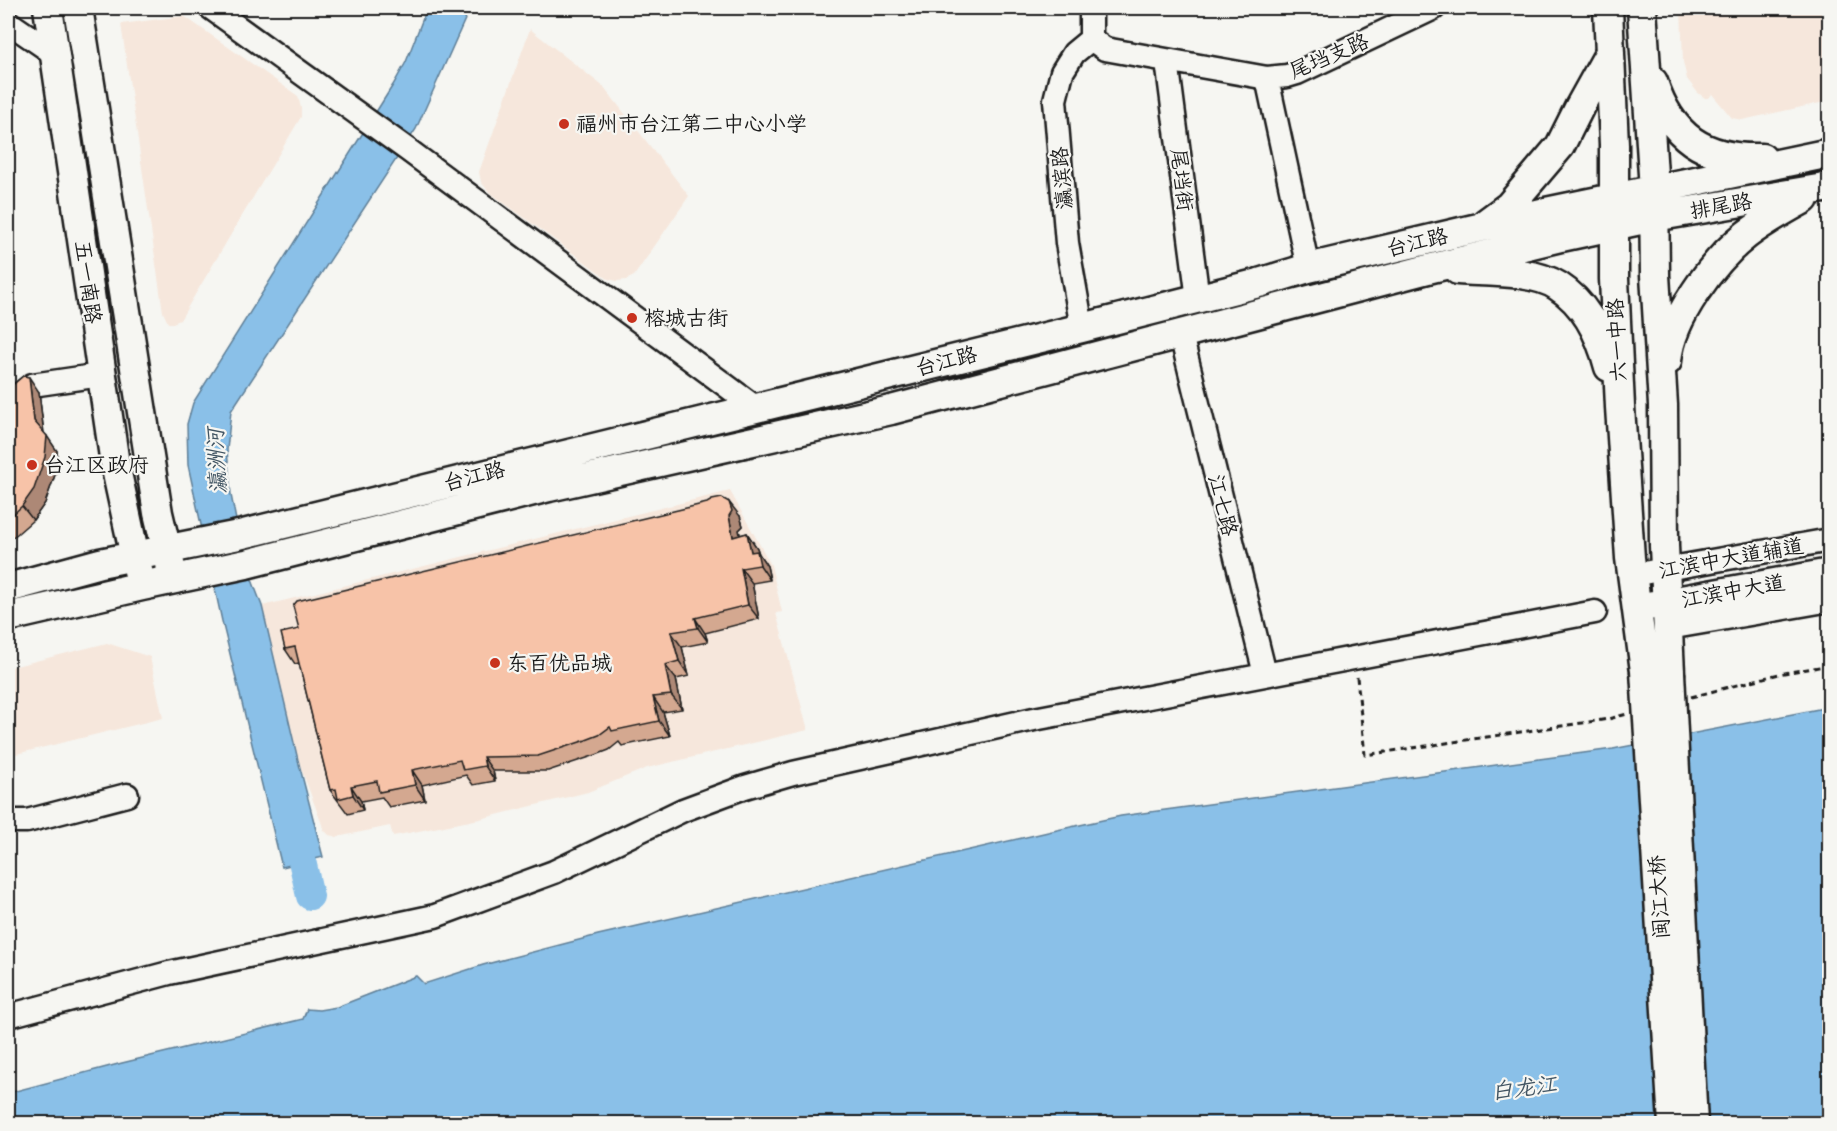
<svg xmlns="http://www.w3.org/2000/svg" width="1837" height="1131" font-family="'Comic Neue','LXGW WenKai TC',sans-serif">
  <rect width="100%" height="100%" fill="#f6f6f2"/>
  <filter id="ink" filterUnits="userSpaceOnUse"><feTurbulence type="fractalNoise" baseFrequency=".0167" numOctaves="2"/><feDisplacementMap in="SourceGraphic" scale="12" xChannelSelector="R" yChannelSelector="G"/><feConvolveMatrix kernelMatrix="1 2 1 2 8 2 1 2 1" color-interpolation-filters="sRGB"/></filter>
  <g filter="url(#ink)">
    <!-- built -->
    <path fill="#f6e7dc" d="M1681,8H1829V101L1742,120L1732,118L1712,94L1709,98H1705L1698,93L1687,79L1683,62Z
      M184,16L298,96L301,108V117L180,320L173,323H168L163,312L121,24Z
      M530,29L604,87L689,196L634,276L626,280L617,281L608,279L489,192L481,182L479,172Z
      M730,491L771,565L782,612L776,613L808,730L647,768L588,792L480,819L393,836L390,826L337,837L329,835L324,830L298,760L262,606Z
      M107,643L150,657L163,718L8,756V668Z"/>
    <!-- water -->
    <path fill="#8ac0e8" stroke="#5e7e96" stroke-width="1.5" d="M427,8H470L416,129L231,411L227,450L231,495L239,535L246,564L262,606L298,760L323,857L282,867L222,621L188,465L187,424L193,403L393,85L406,62Z
      M1829,707V1123L8,1124V1093L122,1063L303,1019L307,1009L319,1010L337,1007L416,976L424,984L483,965L598,935L1048,832L1121,816L1613,749Z"/>
    <g fill="none" stroke-linecap="round" stroke-linejoin="round">
      <!-- river -->
      <path stroke="#8ac0e8" stroke-width="28" d="M294,825L310,896"/>
      <!-- minor casing -->
      <g stroke="#1c1c1c" stroke-width="27">
        <path id="minor" d="M211,8L408,150L755,407
          M1091,8V39L1105,49L1267,78L1287,76L1297,73L1434,8
          M8,22L56,55
          M1167,61L1198,299
          M1267,78L1308,268
          M1082,328L1067,243L1055,100L1062,72L1074,53L1091,39
          M1181,335L1265,674
          M8,404L32,385L101,375
          M1632,575L1830,540
          M8,821H27L127,795
          M8,1016L169,973L435,916L554,872L683,810L745,787L793,773L1034,719L1595,612"/>
      </g>
      <!-- major casing -->
      <g stroke="#1c1c1c" stroke-width="33">
        <path id="major" d="M48,8L115,464L139,575
          M78,8L158,513L171,568
          M1608,8L1614,145V279L1620,407L1630,558L1645,671
          M1642,8L1654,190L1655,275L1663,405L1664,546L1670,673
          M1653,82C1671,137 1704,160 1762,158
          M1486,223L1509,206L1560,146L1580,106L1610,52
          M1458,270C1487,272 1534,270 1558,286C1586,304 1601,336 1609,367
          M1667,361C1670,319 1713,261 1746,235C1764,221 1784,210 1804,199
          M8,588L100,563L239,535L1082,328L1259,283L1308,268L1546,212L1830,153
          M1648,606L1830,573
          M8,617L142,586L246,564L549,487L891,410L1428,269L1561,237L1654,217L1830,187
          M1668,625L1830,597"/>
      </g>
      <!-- path -->
      <path stroke="#1c1c1c" stroke-width="3" stroke-dasharray="6 4.5" stroke-linecap="butt" d="M1357,677L1365,755L1609,719L1627,714
        M1691,697L1779,674L1830,665"/>
      <!-- minor -->
      <use href="#minor" stroke="#f6f6f2" stroke-width="22"/>
      <!-- major -->
      <use href="#major" stroke="#f6f6f2" stroke-width="28"/>
      <!-- major-bridge casing -->
      <g stroke="#1c1c1c" stroke-width="33" stroke-linecap="butt">
        <path id="major-bridge" d="M1645,671L1673,1124
          M1670,673L1693,1124"/>
      </g>
      <!-- major-bridge -->
      <use href="#major-bridge" stroke="#f6f6f2" stroke-width="28"/>
    </g>
    <!-- wall -->
    <path fill="#d4a890" stroke="#1c1c1c" stroke-width="1.5" d="M8,389L39,392L44,433L57,451L56,472L45,503L33,520L17,534L8,540Z
      M740,516L743,526L739,530L740,535L747,533L757,548L759,554L767,566L770,580L752,583L759,619L705,633L708,642L682,647L689,676L676,679L682,709L663,712L670,736L622,746L619,742L609,750L596,755L548,771H493L495,781L473,785L466,775L422,785L425,800L389,807L382,797L361,801L363,810L348,814L330,790L299,663L295,664L285,649L299,629Z"/>
    <!-- shaded-wall -->
    <path fill="#ad8876" stroke="#1c1c1c" stroke-width="1.5" d="M29,377L39,392L44,435L34,421Z
      M47,436L57,451L56,472L45,503L33,520L22,506Z
      M729,502L740,516L743,526L739,530L744,551L733,537L729,516Z
      M747,533L757,548L759,554L767,566L770,580L751,552Z
      M741,568L752,583L759,619L748,605Z
      M695,618L705,633L708,642L698,628Z
      M671,632L682,647L689,676L679,661Z
      M665,665L676,679L682,709L671,695Z
      M653,697L663,712L670,736L659,721Z
      M483,757L493,771L495,781L485,766Z
      M412,770L422,785L425,800L415,785Z
      M351,786L361,801L363,810L353,795Z"/>
    <!-- building -->
    <path fill="#f7c3a8" stroke="#1c1c1c" stroke-width="1.5" d="M23,376L29,377L34,421L47,436L45,457L34,489L22,506L8,519V389Z
      M722,498L729,502L732,511L729,516L733,537L747,533L751,552L757,551L760,565L741,568L748,605L695,618L698,628L671,632L679,661L665,665L671,695L653,697L659,721L612,731L610,727L599,735L586,740L538,756L483,757L485,766L463,770L460,760L412,770L415,785L379,792L377,781L351,786L353,795L338,799L336,789L330,790L295,647L285,649L281,633L299,629L293,606L297,601L707,503L712,500Z"/>
  </g>
  <!-- markers -->
  <g fill="#c8321e" stroke="#f6f6f2" stroke-width="2">
    <circle cx="564" cy="124" r="6"/>
    <circle cx="632" cy="318" r="6"/>
    <circle cx="32" cy="465" r="6"/>
    <circle cx="495" cy="663" r="6"/>
  </g>
  <g text-anchor="middle" dominant-baseline="central" stroke-width="4.5" stroke-linejoin="round" paint-order="stroke">
    <!-- street labels -->
    <g font-size="21" fill="#1c1c1c" stroke="#f6f6f2">
      <text transform="translate(1329 56) rotate(-23)">尾垱支路</text>
      <text transform="translate(1062 178) rotate(-95)">瀛滨路</text>
      <text transform="translate(1182 180) rotate(83)">尾垱街</text>
      <text transform="translate(1721 206) rotate(-10)">排尾路</text>
      <text transform="translate(1417 242) rotate(-13)">台江路</text>
      <text transform="translate(88 282) rotate(82)">五一南路</text>
      <text transform="translate(1617 340) rotate(-93)">六一中路</text>
      <text transform="translate(946 361) rotate(-14)">台江路</text>
      <text transform="translate(474 476) rotate(-14)">台江路</text>
      <text transform="translate(1223 505) rotate(76)">江七路</text>
      <text transform="translate(1731 558) rotate(-10)">江滨中大道辅道</text>
      <text transform="translate(1733 591) rotate(-10)">江滨中大道</text>
      <text transform="translate(1659 897) rotate(-94)">闽江大桥</text>
    </g>
    <!-- poi labels -->
    <g font-size="21" fill="#1c1c1c" stroke="#f6f6f2" text-anchor="start">
      <text x="576" y="124">福州市台江第二中心小学</text>
      <text x="644" y="318">榕城古街</text>
      <text x="44" y="465">台江区政府</text>
      <text x="507" y="663">东百优品城</text>
    </g>
    <!-- water labels -->
    <g font-size="22" font-style="italic" fill="#425563" stroke="#f6f6f2">
      <text transform="translate(217 461) rotate(-93)">瀛洲河</text>
      <text transform="translate(1524 1088) rotate(-7)">白龙江</text>
    </g>
  </g>
  <!-- margin -->
  <rect width="1837" height="1131" fill="none" stroke="#f6f6f2" stroke-width="30"/>
  <rect x="15" y="15" width="1807" height="1101" fill="none" stroke="#1c1c1c" stroke-width="2" filter="url(#ink)"/>
</svg>
